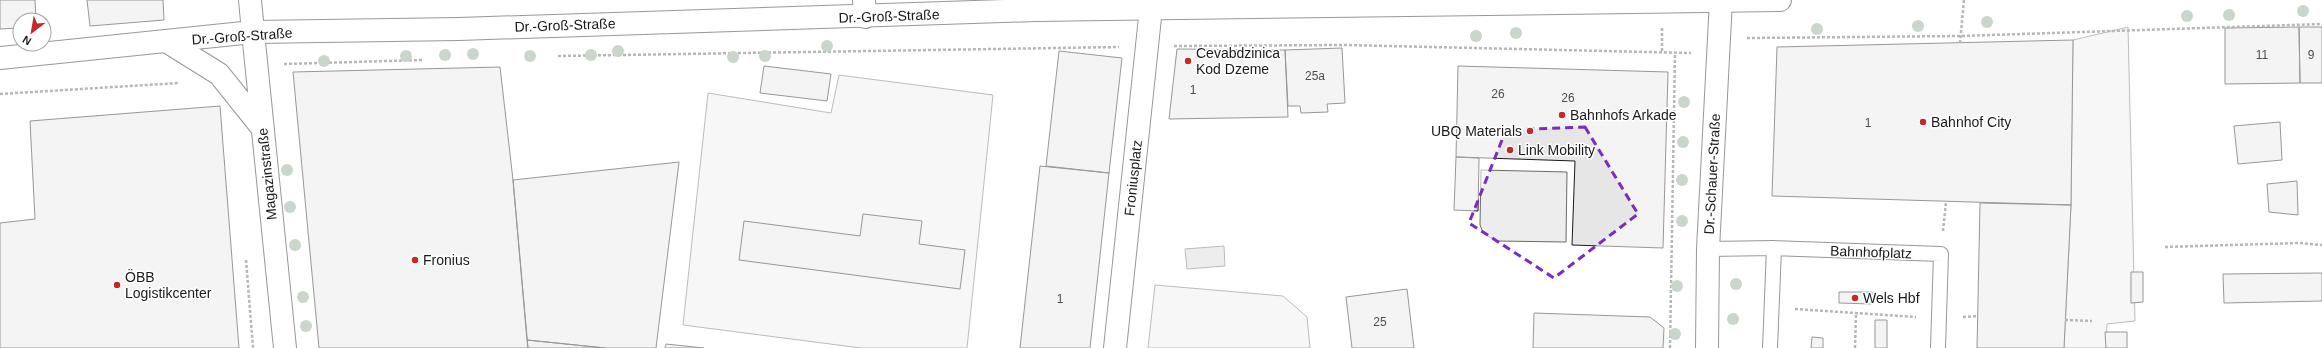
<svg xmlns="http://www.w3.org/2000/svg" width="2322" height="348" font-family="Helvetica,sans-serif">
  <rect width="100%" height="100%" fill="#fff"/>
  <!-- built -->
  <path fill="#ededed" stroke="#6a6a6a" d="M2128,27L2135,321L2107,324L2106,348H2064L2071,205L2073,40Z
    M839,75L993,95L967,348H861L683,325L708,93L831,113Z
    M1481,170L1567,172L1566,242L1496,241L1483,233L1480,225Z
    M1155,285L1283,296L1307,317L1310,348H1148Z"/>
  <!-- water -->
  <path fill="#d7d7d7" stroke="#6a6a6a" d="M1224,246L1225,266L1187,269L1185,249Z"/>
  <!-- building -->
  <path fill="#e6e6e6" stroke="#1a1a1a" d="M0,0H35L36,20H20V28L0,29Z
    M87,0H163L164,20L90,26Z
    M2299,27L2300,83L2225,84V28Z
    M2299,27H2322V83H2300Z
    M2073,40L2071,205L1772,196L1777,47Z
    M1342,48L1345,103L1327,104L1328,112L1301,113L1300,106H1288L1285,50Z
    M1177,49L1285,50L1288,117L1169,119Z
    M1059,51L1122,58L1109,173L1046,166Z
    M764,66L831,74L827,101L760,93Z
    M1458,66L1668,72L1663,248L1572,245L1575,161L1456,157Z
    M500,67L513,180L528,348H319L293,72Z
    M220,106L239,348H0V223L35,219L30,121Z
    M2280,122L2282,160L2238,164L2234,126Z
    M1456,157L1479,158L1478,211L1454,210Z
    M679,162L656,348H605L527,340L513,180Z
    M1040,166L1109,173L1090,348H1020Z
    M2297,181L2298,215L2269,212L2267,184Z
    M1980,203L2071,205L2064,348H1977Z
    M863,214L922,221L919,244L965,250L960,289L739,260L744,221L860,236Z
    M2131,272H2143V302L2131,303Z
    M2322,273V301L2224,303L2223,274Z
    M1407,289L1414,348H1352L1346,297Z
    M1839,292H1872L1871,304L1839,303Z
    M1534,313L1650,317L1664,328L1663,348H1533Z
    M1875,320H1887V348H1875Z
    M2105,332H2127V348H2106Z
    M1812,337L1823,338V348H1811Z
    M527,340L605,348H528Z
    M666,344L704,348H665Z"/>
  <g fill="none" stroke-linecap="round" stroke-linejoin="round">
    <!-- service casing -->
    <g stroke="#1a1a1a" stroke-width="16">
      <path id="service" d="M1708,249L1774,248L1941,254L1938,348
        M1770,348L1774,248"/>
    </g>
    <!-- minor casing -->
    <g stroke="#1a1a1a" stroke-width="24">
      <path id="minor" d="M864,0L865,17
        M1115,348L1151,8
        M1707,348L1708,249L1721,0"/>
    </g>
    <!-- tertiary casing -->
    <g stroke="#1a1a1a" stroke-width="24">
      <path id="tertiary" d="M253,32L285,348
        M166,41L219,74L263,129"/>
    </g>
    <!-- primary casing -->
    <g stroke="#1a1a1a" stroke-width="24">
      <path id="primary" d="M250,0L253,32
        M0,58L253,32L459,29L1035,10L1780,0"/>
    </g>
    <!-- path -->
    <path stroke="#5f5f5f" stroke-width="2.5" stroke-dasharray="3 2" stroke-linecap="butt" d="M1662,28V53
      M1747,38L1961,36L2322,24
      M1960,43L1964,0
      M1174,46L1345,45L1691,53
      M558,56L1119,47
      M284,64L423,60
      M0,94L179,83
      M1943,231L1946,202
      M2165,247L2299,243L2322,245
      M246,260L253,348
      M1795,309L1916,317
      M1963,317L1978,316
      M2065,320L2092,321
      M1670,348L1675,53
      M1855,348L1856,314"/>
    <!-- service -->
    <use href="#service" stroke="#fff" stroke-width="14"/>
    <!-- minor -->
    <use href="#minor" stroke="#fff" stroke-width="22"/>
    <!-- tertiary -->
    <use href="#tertiary" stroke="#fff" stroke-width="22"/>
    <!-- primary -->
    <use href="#primary" stroke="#fff" stroke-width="22"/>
  </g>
  <!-- trees -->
  <g fill="#8aa48f">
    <circle cx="2303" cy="11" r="6"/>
    <circle cx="2229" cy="15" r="6"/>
    <circle cx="2187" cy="16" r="6"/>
    <circle cx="1987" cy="22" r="6"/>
    <circle cx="1918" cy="26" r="6"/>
    <circle cx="1817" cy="29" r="6"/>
    <circle cx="1516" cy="33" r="6"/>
    <circle cx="1476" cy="36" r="6"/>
    <circle cx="827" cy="46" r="6"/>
    <circle cx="618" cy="51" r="6"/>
    <circle cx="473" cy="54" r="6"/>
    <circle cx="445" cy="55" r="6"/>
    <circle cx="591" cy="55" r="6"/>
    <circle cx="406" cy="56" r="6"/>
    <circle cx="530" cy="56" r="6"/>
    <circle cx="765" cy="56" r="6"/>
    <circle cx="733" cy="57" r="6"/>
    <circle cx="324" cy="61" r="6"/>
    <circle cx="1684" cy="102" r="6"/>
    <circle cx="1683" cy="142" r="6"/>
    <circle cx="287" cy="170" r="6"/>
    <circle cx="1682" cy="180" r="6"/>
    <circle cx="290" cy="207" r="6"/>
    <circle cx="1682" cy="221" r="6"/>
    <circle cx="295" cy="245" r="6"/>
    <circle cx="1736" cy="284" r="6"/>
    <circle cx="1677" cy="286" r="6"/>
    <circle cx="303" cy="297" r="6"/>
    <circle cx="1733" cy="319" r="6"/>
    <circle cx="306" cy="326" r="6"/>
    <circle cx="1675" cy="334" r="6"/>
  </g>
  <!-- marked area -->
  <path d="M0 0H2322V348H0ZM1585,127L1638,214L1554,278L1469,223L1506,130Z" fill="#fff" fill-opacity=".55" fill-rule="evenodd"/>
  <path fill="none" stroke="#7b2cbf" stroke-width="3" stroke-dasharray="8 5" stroke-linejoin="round" d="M1585,127L1638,214L1554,278L1469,223L1506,130Z"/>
  <!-- markers -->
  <g fill="#c62828" stroke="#fff" stroke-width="1.5">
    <circle cx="1188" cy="61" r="4"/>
    <circle cx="1562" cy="115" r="4"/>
    <circle cx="1923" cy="122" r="4"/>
    <circle cx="1530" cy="131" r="4"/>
    <circle cx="1510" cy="150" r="4"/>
    <circle cx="415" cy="260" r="4"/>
    <circle cx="117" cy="285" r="4"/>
    <circle cx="1855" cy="298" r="4"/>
  </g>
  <g text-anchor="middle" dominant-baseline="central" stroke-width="3" stroke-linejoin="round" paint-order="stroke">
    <!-- number labels -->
    <g font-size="12" fill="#4d4d4d">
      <text x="2262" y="55">11</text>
      <text x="2311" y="55">9</text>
      <text x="1315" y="76">25a</text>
      <text x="1193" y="90">1</text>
      <text x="1498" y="94">26</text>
      <text x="1568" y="98">26</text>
      <text x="1868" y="123">1</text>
      <text x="1060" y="299">1</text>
      <text x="1380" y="322">25</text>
    </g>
    <!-- street labels -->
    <g font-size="14" fill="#1a1a1a" stroke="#fff">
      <text transform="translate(889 16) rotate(-2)">Dr.-Groß-Straße</text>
      <text transform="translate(565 25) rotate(-2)">Dr.-Groß-Straße</text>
      <text transform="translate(242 36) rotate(-4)">Dr.-Groß-Straße</text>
      <text transform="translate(267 174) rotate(-96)">Magazinstraße</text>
      <text transform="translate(1712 174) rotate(-87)">Dr.-Schauer-Straße</text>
      <text transform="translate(1133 178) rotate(-84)">Froniusplatz</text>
      <text transform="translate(1871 252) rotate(2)">Bahnhofplatz</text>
    </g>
    <!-- poi labels -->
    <g font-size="14" fill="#1a1a1a" stroke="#fff" text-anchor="start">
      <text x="1196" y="53">Cevabdzinica<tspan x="1196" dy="16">Kod Dzeme</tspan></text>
      <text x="1570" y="115">Bahnhofs Arkade</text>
      <text x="1931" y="122">Bahnhof City</text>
      <text x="1522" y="131" text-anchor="end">UBQ Materials</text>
      <text x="1518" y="150">Link Mobility</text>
      <text x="423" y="260">Fronius</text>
      <text x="125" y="277">ÖBB<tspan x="125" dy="16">Logistikcenter</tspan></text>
      <text x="1863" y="298">Wels Hbf</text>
    </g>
  </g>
  <!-- north arrow -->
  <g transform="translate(32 32) rotate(211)"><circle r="19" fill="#ffffff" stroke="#a3a3a3"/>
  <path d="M0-3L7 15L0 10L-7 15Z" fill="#c62828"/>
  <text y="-6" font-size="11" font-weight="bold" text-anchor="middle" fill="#1a1a1a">N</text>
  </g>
</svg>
